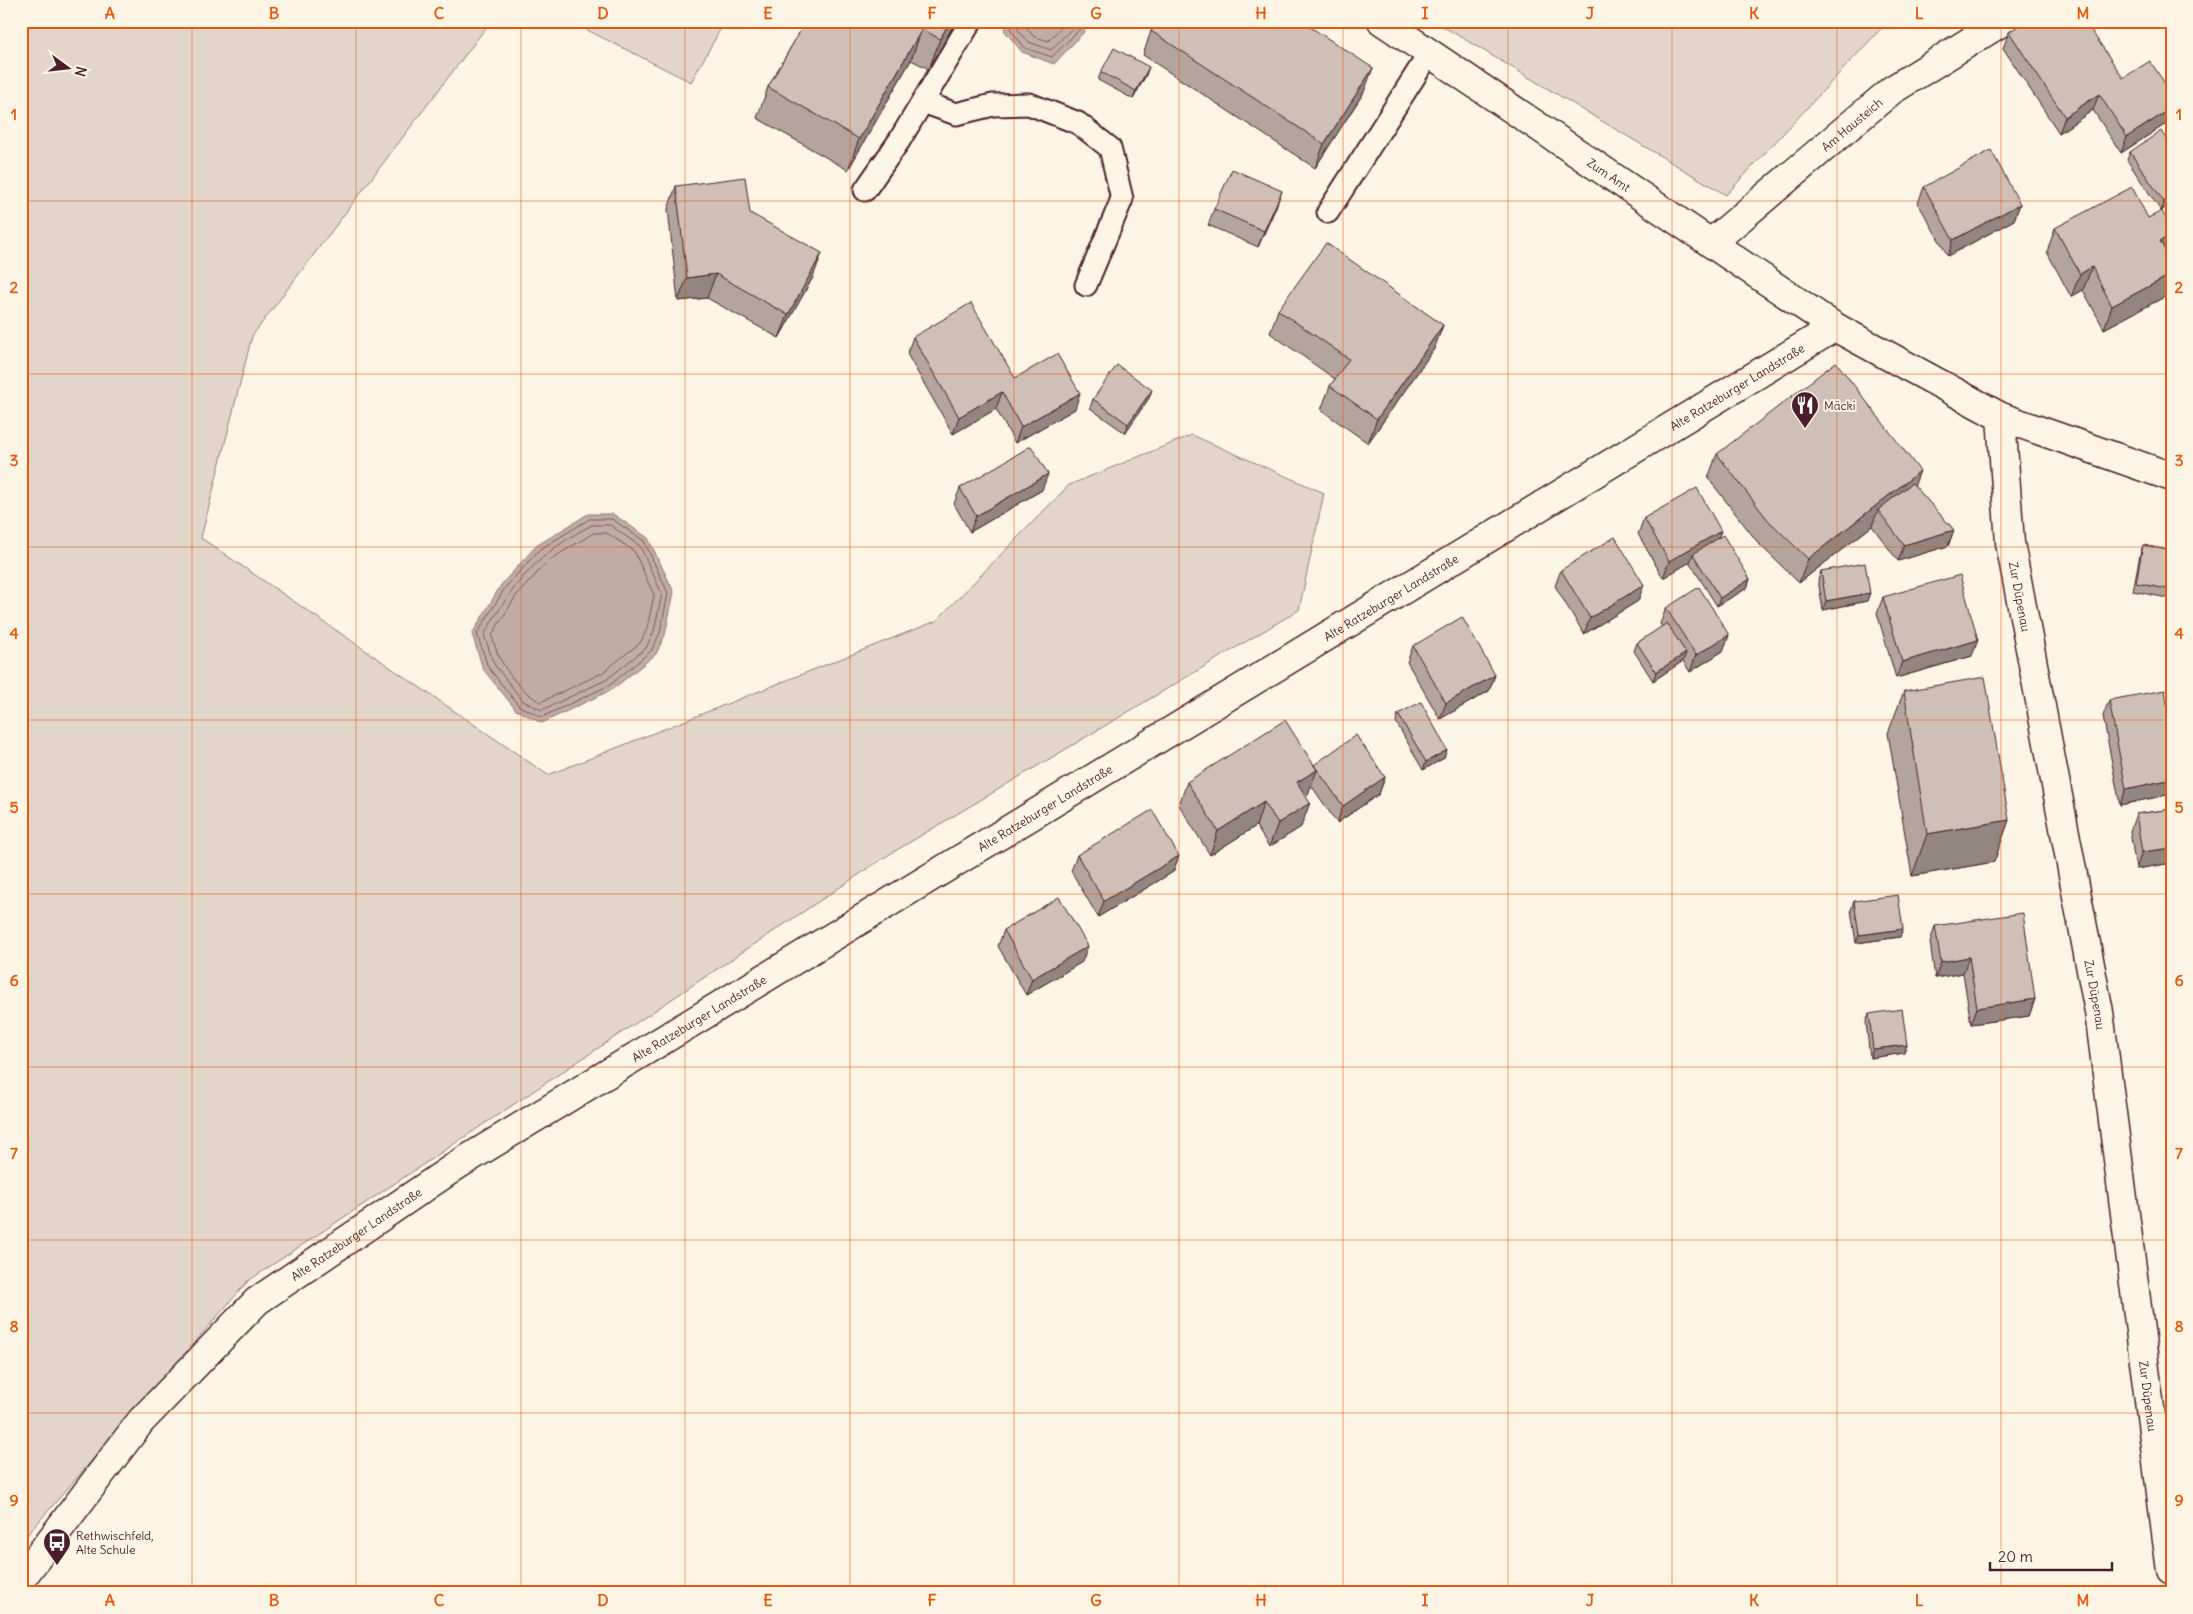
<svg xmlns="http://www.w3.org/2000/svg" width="2193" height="1614" font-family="Delius,sans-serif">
  <rect width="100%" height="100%" fill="#fcf5e5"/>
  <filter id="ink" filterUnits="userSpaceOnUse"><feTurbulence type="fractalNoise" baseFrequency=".02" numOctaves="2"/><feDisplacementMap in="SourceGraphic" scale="10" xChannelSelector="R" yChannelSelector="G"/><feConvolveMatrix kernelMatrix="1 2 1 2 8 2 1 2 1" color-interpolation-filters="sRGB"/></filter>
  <g filter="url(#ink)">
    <!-- green -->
    <path fill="#e2d5ca" stroke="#967a7a" d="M21,21H491L252,336L201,538L548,775L936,621L1069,485L1192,435L1324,493L1299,610L890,854L248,1281L21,1542Z
      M569,21H725L691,82Z
      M1434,21H1888L1726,195Z"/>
    <!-- water -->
    <path fill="#c0aca5" stroke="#917474" d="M1009,21H1086L1084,32L1054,64L1022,52L1004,30Z
      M588,514H613L648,538L674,592L665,635L656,654L613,689L542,723L516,710L483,669L472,634L501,585L536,546Z"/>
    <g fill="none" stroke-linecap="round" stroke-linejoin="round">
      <!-- shore -->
      <path stroke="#79575c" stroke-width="1" d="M1013,21L1011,30L1025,48L1052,57L1079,30L1081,21
        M1019,21L1018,30L1029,42L1051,50L1073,27L1074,21
        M1027,21V28L1033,36L1048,41L1067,21
        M590,519H612L644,541L668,593L660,633L651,651L610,685L542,717L519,706L488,667L477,634L505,588L539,550Z
        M592,525H610L640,546L662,594L654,631L646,648L606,680L542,710L523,701L494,664L484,635C514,582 538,553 592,525Z
        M594,533H607L634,551L654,595L647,629L640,643L602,673L541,702C517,690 497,661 492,635L516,596L548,561Z"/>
      <!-- lane casing -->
      <g stroke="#4a1f2b" stroke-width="25">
        <path id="lane" d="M923,102L956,114L993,105L1029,104L1078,123L1110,148L1122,199L1086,285
          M865,190L899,141L971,21
          M1328,212L1429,54"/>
      </g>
      <!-- street casing -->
      <g stroke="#4a1f2b" stroke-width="31">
        <g id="street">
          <path id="s1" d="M1382,21L1835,327"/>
          <path id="s2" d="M1711,243L1892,90L2003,21"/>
          <path id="s3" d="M2001,417L2010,543L2099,1012L2171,1571"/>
          <path id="s4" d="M21,1579L141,1421L257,1301L459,1164L1835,327L2001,417L2172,477"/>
        </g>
      </g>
      <!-- lane -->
      <use href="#lane" stroke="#fcf5e5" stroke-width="21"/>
      <!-- street -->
      <use href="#street" stroke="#fcf5e5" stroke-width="28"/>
    </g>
    <!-- wall -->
    <path fill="#b2a59d" stroke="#4a1f2b" d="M806,21H956L929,69L911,60L848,170L757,118L768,87Z
      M1151,31L1364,92L1315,168L1143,55Z
      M2009,32L2123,78L2172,94V120L2121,153L2093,110L2059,133L2003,48Z
      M1101,72L1146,75L1133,99L1098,80Z
      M2130,152L2172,203L2161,211L2127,160Z
      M676,186L750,213L813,277L779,338L707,298L678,301L668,209Z
      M1924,187L2020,204L2014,220L1948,256L1918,203Z
      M1276,207L1258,247L1208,225L1214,209Z
      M2148,218L2172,230V239L2167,253L2172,263V284L2168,295L2104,329L2083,290L2071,297L2047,252L2055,228Z
      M1278,310L1443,325L1434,349L1368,443L1321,410L1330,386L1335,379L1270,333Z
      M913,337L1015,378L1075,409L1015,443L996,409L953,434L907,354Z
      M1149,398L1125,433L1090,408L1093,399Z
      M1717,454L1914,486L1954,530L1948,546L1898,561L1872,526L1799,583L1759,544L1708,478Z
      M960,488L1042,490L970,532L954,504Z
      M1644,518L1718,538L1750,579L1747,588L1717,606L1690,563V562L1663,578L1638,534Z
      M2143,545L2172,551V599L2133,591L2140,554Z
      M1561,570L1638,601L1584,634L1555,586Z
      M1821,571L1867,601L1823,610L1818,580Z
      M1883,597L1972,656L1896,678L1877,613Z
      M1666,608L1729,635L1723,651L1690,672L1683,661L1653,681L1634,651L1637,643L1662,627L1660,624Z
      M1413,646L1495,675L1489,691L1440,719L1407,662Z
      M1904,691L2009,820L1994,862L1912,876L1888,733Z
      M2109,700L2170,722L2171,794L2120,805L2103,716Z
      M1398,714L1444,758L1423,770L1396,722Z
      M1314,765L1385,777L1379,794L1337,823L1311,785L1308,794L1305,795L1301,827L1269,847L1256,826L1210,855L1179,805L1187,782Z
      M2172,809V863L2136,869L2130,831L2136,814Z
      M1077,855L1179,856L1173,872L1098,917L1071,871Z
      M1854,901L1903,929L1900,937L1856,943L1851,910Z
      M1935,926L2035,999L2029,1016L1971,1024L1963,973L1935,978L1930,942Z
      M1004,930L1082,962L1026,995L998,946Z
      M1869,1014L1904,1053L1870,1058L1866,1022Z"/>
    <!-- shaded-wall -->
    <path fill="#918680" stroke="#4a1f2b" d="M950,21H956L929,69L940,39Z
      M922,29L911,60L848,170L859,139Z
      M1149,67L1146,75L1133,99L1136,91Z
      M1373,68L1364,92L1315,168L1324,144Z
      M2099,94L2093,110L2059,133L2065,117Z
      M2172,108V120L2121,153L2127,137Z
      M1282,191L1276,207L1258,247L1264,231Z
      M2172,197V203L2161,211L2164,202Z
      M2020,204L2014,220L1948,256L1953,240Z
      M2172,235V239L2165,257L2160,241Z
      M822,253L813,277L779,338L788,315Z
      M2092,267L2083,290L2071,297L2080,274Z
      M716,274L707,298L678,301L687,278Z
      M2172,274V284L2168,295L2104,329L2112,306Z
      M1443,325L1434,349L1368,443L1377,419Z
      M1152,390L1149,398L1125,433L1128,424Z
      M1002,392L996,409L953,434L959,417Z
      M1080,393L1075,409L1015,443L1021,427Z
      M1920,471L1911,495L1878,510L1872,526L1799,583L1808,559Z
      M1048,474L1042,490L970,532L976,516Z
      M1954,530L1948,546L1898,561L1904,545Z
      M1721,531L1715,547L1693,554L1690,562L1663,578L1669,561Z
      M1750,579L1747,588L1717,606L1720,598Z
      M1644,585L1638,601L1584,634L1590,618Z
      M1870,593L1867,601L1823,610L1826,601Z
      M1729,635L1723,651L1690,672L1696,655Z
      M1978,640L1972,656L1896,678L1902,662Z
      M1686,653L1683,661L1653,681L1656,672Z
      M1495,675L1489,691L1440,719L1446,703Z
      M1447,750L1444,758L1423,770L1426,762Z
      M1317,770L1308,794L1288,806L1297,782Z
      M1385,777L1379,794L1337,823L1343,806Z
      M2172,779V791L2171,794L2120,805L2126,789Z
      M1264,802L1256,826L1210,855L1218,831Z
      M1310,803L1301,827L1269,847L1278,823Z
      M2009,820L1994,862L1912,876L1927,834Z
      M2172,848V863L2136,869L2142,852Z
      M1179,856L1173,872L1098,917L1104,901Z
      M1903,929L1900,937L1856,943L1859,935Z
      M1088,946L1082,962L1026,995L1032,979Z
      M1969,957L1963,973L1935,978L1941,962Z
      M2035,999L2029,1016L1971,1024L1977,1008Z
      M1907,1045L1904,1053L1870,1058L1873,1049Z"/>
    <!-- building -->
    <path fill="#cfc0b7" stroke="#4a1f2b" d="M806,21H950L940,39L922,29L859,139L768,87Z
      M1158,21H1301L1373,68L1324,144L1151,31Z
      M2025,21H2085L2123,78L2150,61L2172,94V108L2127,137L2099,94L2065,117L2009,32Z
      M1114,48L1149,67L1136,91L1101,72Z
      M2161,131L2172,148V197L2164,202L2130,152Z
      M1991,150L2020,204L1953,240L1924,187Z
      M1232,169L1282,191L1264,231L1214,209Z
      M745,177L750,213L822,253L788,315L716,274L687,278L676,186Z
      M2132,187L2148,218L2162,211L2172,230V235L2160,241L2172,263V274L2112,306L2092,267L2080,274L2055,228Z
      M1326,243L1443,325L1377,419L1330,386L1349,359L1278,310Z
      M971,303L1015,378L1057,354L1080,393L1021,427L1002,392L959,417L913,337Z
      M1836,362L1920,471L1808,559L1768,520L1717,454Z
      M1117,365L1152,390L1128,424L1093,399Z
      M1031,446L1048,474L976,516L960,488Z
      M1912,483L1954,530L1904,545L1878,510Z
      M1697,488L1721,531L1669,561L1644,518Z
      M1723,535L1750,579L1720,598L1693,554Z
      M1615,537L1644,585L1590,618L1561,570Z
      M2143,545L2172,551V590L2136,583Z
      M1865,563L1870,593L1826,601L1821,571Z
      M1960,575L1978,640L1902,662L1883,597Z
      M1699,587L1729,635L1696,655L1666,608Z
      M1462,617L1495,675L1446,703L1413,646Z
      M1667,623L1686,653L1656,672L1637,643Z
      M1985,677L2009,820L1927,834L1904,691Z
      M2165,690L2170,722H2172V779L2126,789L2109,700Z
      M1421,702L1447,750L1426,762L1398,714Z
      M1285,720L1317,770L1297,782L1310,803L1278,823L1264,802L1218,831L1187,782Z
      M1356,735L1385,777L1343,806L1314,765Z
      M2172,809V848L2142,852L2136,814Z
      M1152,810L1179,856L1104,901L1077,855Z
      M1898,895L1903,929L1859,935L1854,901Z
      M1059,897L1088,946L1032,979L1004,930Z
      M2023,913L2035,999L1977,1008L1969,957L1941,962L1935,926Z
      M1902,1009L1907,1045L1873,1049L1869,1014Z"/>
  </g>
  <!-- grid -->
  <path fill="none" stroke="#e8590c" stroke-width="1" stroke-opacity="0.55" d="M192,21V1593M356,21V1593M521,21V1593M685,21V1593M850,21V1593M1014,21V1593M1179,21V1593M1343,21V1593M1508,21V1593M1672,21V1593M1837,21V1593M2001,21V1593M21,201H2172M21,374H2172M21,547H2172M21,720H2172M21,894H2172M21,1067H2172M21,1240H2172M21,1413H2172"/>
  <!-- icons -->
  <defs>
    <g id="restaurant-pin" transform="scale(1.4375)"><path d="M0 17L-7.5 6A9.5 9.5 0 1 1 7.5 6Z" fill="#4a1f2b" stroke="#fcf5e5"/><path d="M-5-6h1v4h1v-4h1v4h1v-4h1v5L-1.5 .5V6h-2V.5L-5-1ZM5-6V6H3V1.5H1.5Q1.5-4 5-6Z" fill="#fff"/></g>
    <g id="bus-pin" transform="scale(1.4375)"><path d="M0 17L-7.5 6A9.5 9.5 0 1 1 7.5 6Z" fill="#4a1f2b" stroke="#fcf5e5"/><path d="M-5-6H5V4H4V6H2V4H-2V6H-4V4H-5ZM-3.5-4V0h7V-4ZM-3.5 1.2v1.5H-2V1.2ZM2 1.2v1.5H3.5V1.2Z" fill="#fff"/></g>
  </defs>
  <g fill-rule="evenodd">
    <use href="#restaurant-pin" x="1805" y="405"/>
    <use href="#bus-pin" x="57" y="1542"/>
  </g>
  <g text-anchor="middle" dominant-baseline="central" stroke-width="4" stroke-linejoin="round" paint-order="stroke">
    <!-- street labels -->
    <g font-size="12" fill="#4a1f2b" stroke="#fcf5e5">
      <text stroke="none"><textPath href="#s2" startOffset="184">Am Hausteich</textPath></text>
      <text stroke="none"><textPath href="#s1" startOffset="274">Zum Amt</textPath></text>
      <text stroke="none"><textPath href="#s4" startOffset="2105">Alte Ratzeburger Landstraße</textPath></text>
      <text stroke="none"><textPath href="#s3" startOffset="181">Zur Düpenau</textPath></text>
      <text stroke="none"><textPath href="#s4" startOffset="1700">Alte Ratzeburger Landstraße</textPath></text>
      <text stroke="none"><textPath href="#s4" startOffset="1295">Alte Ratzeburger Landstraße</textPath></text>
      <text stroke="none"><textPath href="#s3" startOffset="586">Zur Düpenau</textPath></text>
      <text stroke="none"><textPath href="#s4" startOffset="890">Alte Ratzeburger Landstraße</textPath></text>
      <text stroke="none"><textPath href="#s4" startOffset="485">Alte Ratzeburger Landstraße</textPath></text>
      <text stroke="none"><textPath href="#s3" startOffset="991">Zur Düpenau</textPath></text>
    </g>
    <!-- poi labels -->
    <g font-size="12" fill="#4a1f2b" stroke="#fcf5e5" text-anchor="start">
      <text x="1824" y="405">Mäcki</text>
      <text x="76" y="1535">Rethwischfeld,<tspan x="76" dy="14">Alte Schule</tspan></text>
    </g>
  </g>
  <!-- margin -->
  <rect width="2193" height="1614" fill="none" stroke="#fcf5e5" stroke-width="55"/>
  <!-- north arrow -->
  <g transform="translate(68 68) rotate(105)" stroke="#fcf5e5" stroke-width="4" paint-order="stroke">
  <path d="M0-4L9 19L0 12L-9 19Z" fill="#4a1f2b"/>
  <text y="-8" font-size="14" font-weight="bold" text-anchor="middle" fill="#4a1f2b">N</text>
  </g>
  <!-- scale -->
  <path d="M1990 1562v8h122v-8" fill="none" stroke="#4a1f2b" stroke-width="2.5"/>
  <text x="1998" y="1562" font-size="15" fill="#4a1f2b" stroke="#fcf5e5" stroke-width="4" paint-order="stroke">20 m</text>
  <rect x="28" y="28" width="2138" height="1558" fill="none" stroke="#e8590c" stroke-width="2"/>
  <g font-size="16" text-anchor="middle" font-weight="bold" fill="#e8590c">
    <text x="110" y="19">A</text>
    <text x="274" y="19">B</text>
    <text x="439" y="19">C</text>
    <text x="603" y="19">D</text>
    <text x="768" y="19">E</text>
    <text x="932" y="19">F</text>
    <text x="1096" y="19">G</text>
    <text x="1261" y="19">H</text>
    <text x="1425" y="19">I</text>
    <text x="1590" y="19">J</text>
    <text x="1754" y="19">K</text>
    <text x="1919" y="19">L</text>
    <text x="2083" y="19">M</text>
    <text x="14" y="120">1</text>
    <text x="2179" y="120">1</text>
    <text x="14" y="293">2</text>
    <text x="2179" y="293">2</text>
    <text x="14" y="466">3</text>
    <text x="2179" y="466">3</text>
    <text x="14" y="639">4</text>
    <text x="2179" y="639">4</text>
    <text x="14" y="813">5</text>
    <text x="2179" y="813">5</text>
    <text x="14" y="986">6</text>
    <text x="2179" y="986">6</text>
    <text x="14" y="1159">7</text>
    <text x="2179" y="1159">7</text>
    <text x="14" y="1332">8</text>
    <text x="2179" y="1332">8</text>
    <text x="14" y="1506">9</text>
    <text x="2179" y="1506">9</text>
    <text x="110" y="1606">A</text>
    <text x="274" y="1606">B</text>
    <text x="439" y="1606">C</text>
    <text x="603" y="1606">D</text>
    <text x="768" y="1606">E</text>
    <text x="932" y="1606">F</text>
    <text x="1096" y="1606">G</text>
    <text x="1261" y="1606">H</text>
    <text x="1425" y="1606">I</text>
    <text x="1590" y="1606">J</text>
    <text x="1754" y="1606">K</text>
    <text x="1919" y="1606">L</text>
    <text x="2083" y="1606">M</text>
  </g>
</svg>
